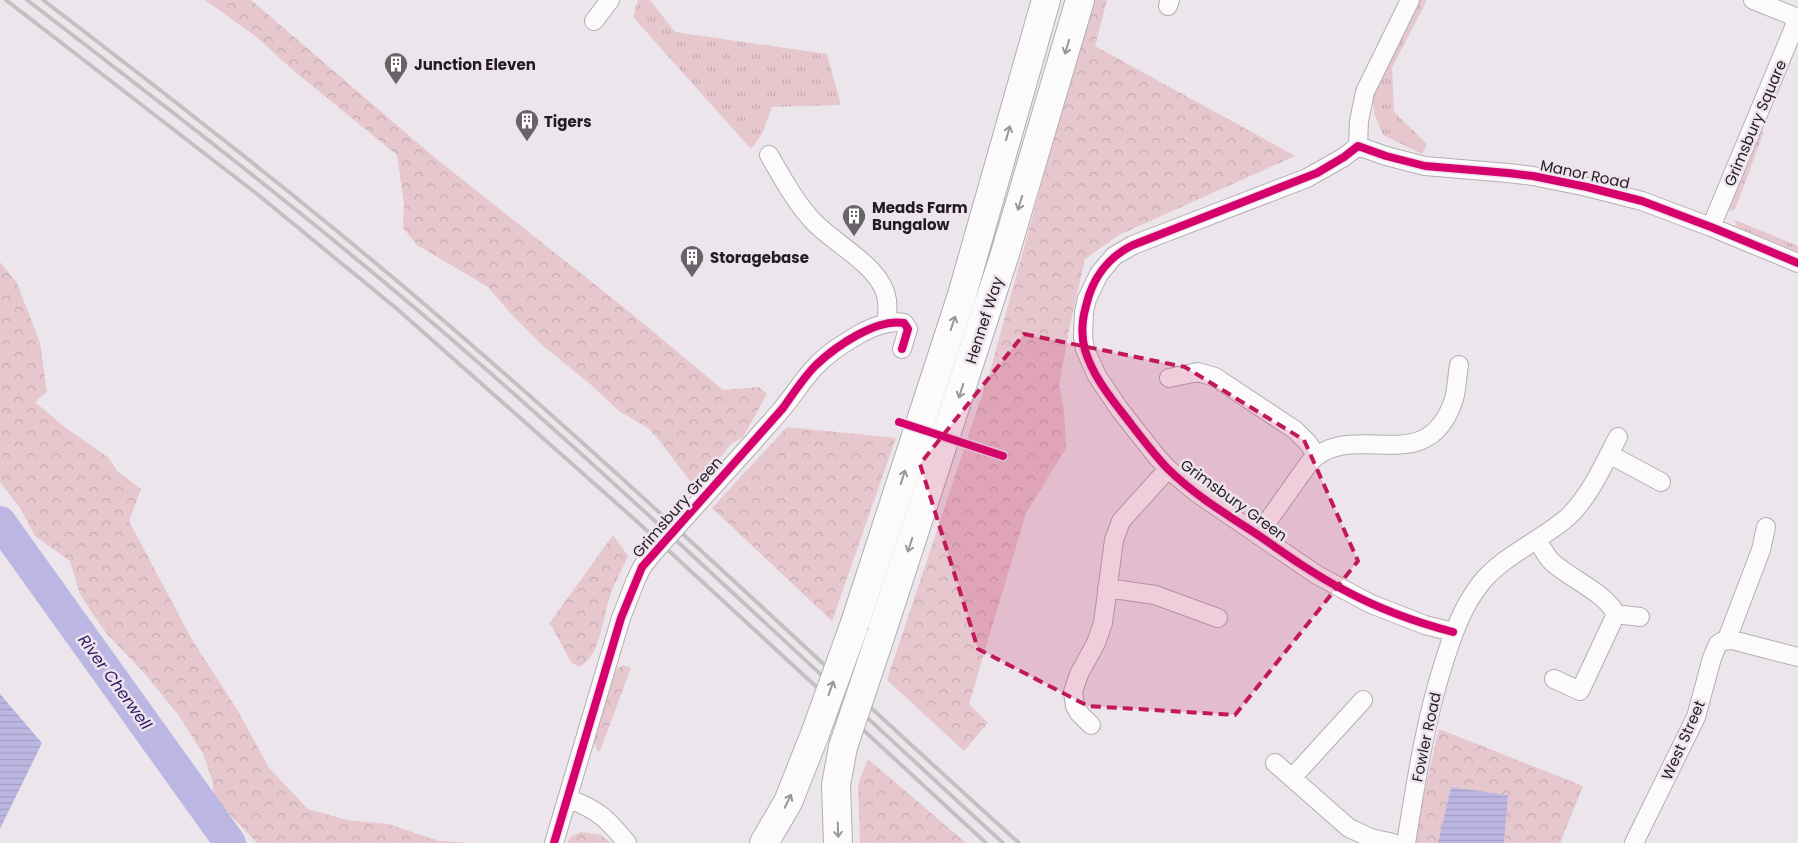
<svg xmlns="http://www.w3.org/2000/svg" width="1798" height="843" font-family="Poppins,sans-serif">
  <defs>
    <pattern id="grass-tufts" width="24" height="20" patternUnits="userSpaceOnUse" patternTransform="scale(1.25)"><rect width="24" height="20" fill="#e6c7ce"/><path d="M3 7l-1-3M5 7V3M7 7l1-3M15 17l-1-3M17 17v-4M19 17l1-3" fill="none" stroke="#c5aab1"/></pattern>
    <pattern id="forest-crowns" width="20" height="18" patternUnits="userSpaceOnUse" patternTransform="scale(1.25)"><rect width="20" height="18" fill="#e6c7ce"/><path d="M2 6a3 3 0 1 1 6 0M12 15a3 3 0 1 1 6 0" fill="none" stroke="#c5aab1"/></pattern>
    <pattern id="water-rules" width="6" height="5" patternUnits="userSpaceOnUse" patternTransform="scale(1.25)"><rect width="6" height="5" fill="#bcb7e2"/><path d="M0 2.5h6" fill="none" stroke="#a19dc2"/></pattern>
  </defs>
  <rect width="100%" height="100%" fill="#ece6ec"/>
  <!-- grass -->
  <path fill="url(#grass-tufts)" d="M638,0H650L675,32L827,54L841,105L772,107L762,134L751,149L633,17Z
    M1414,0H1427L1392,68L1394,112L1427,144L1422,154L1383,135L1374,114L1372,92Z
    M1759,131L1764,132L1735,209L1730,211V205Z
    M1735,220L1798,246V252L1742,229L1737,227Z"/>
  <!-- forest -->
  <path fill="url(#forest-crowns)" d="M205,0H251L434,157L632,314L723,390L759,387L767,394L743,437L731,444L698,486L693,485L659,440L648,428L619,411L590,384L542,345L511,314L488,287L417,245L403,228L404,204L397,155L294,71L254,35Z
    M1092,0H1107L1095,46L1295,156L1119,235L1085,259L1070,325L1059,386L1064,410L1066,448L1026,513L969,704L988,723L964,751L887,680L990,371Z
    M0,262L17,283L40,343L47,392L35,402L66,428L109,458L117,471L141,489L129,521L191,638L238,711L269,768L308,809L347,820L388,824L439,841L472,843H257L214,798L212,779L203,754L179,716L146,675L107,634L90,610L80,594L70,561L35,536L20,508L0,482Z
    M787,427L896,438L832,621L712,508Z
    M613,535L628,556L626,561C621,571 615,582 611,593C603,614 601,657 579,667L571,662L552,627L549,624Z
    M623,665L631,668L600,751L598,752L592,738L613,676L617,669Z
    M1439,729L1583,786L1560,843H1504L1507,795L1451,787L1438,843H1414L1418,819Z
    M868,759L966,843H860L858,784Z
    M581,832L601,835L611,843H567L570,837Z"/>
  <!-- water -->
  <path fill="url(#water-rules)" d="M0,694L42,743L0,829Z
    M1451,787L1508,795L1504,843H1438Z"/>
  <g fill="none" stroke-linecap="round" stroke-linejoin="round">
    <!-- river -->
    <path stroke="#bcb7e2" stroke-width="32" d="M0,522L230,843"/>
    <!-- minor casing -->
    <g stroke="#b2aeb2" stroke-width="20">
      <path id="minor" d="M1753,0L1798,18
        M1168,6L1170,0
        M594,21L610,0
        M1358,146L1344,157L1307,178L1133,245L1114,256L1099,274L1087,299L1084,312L1083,337L1085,349L1097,376L1120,410L1157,457L1168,469L1197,493L1317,575L1371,604L1425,625L1453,632
        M1358,146L1386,156L1425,166L1508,173L1533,176L1587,187L1642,201L1711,227L1798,263
        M1358,146L1359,121L1365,92L1410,0
        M769,155C782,177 795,202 813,221C834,244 883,267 887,300C888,308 887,316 887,323
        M1711,227L1798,18
        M1169,378L1198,372L1215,377L1295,430L1308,443L1316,455
        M754,441C763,430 773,420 782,409C794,395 803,379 816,366C829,352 846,342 863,332C875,326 890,320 904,323L908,329L902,349
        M1609,454L1661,482
        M1258,535L1309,463C1352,416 1427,483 1454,399C1457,388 1457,376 1459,365
        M1537,540C1542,547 1546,556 1552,562C1572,580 1603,591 1616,614L1580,691L1554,679
        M1107,588L1155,595L1218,618
        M1616,614L1640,617
        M1727,639L1761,550L1766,527
        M1091,725L1079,713L1075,706L1073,692L1079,674L1096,643L1103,623L1114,540L1121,521L1168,469
        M1275,763L1349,828L1371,838L1393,843
        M1292,778L1363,700
        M569,799C599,810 607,819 627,843
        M554,843L621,618L635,582
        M1406,843C1416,782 1425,721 1444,662C1453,634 1462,607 1481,583C1504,555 1540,541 1568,517C1590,496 1604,464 1618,437
        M1634,843L1696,717L1712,658L1718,644L1723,641L1732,640L1798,657"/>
    </g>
    <!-- trunk casing -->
    <g stroke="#b2aeb2" stroke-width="30">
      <path id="trunk" d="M855,623L962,295L1046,0
        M880,637L1004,257L1080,0
        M764,843L788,802L815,734
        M838,843L836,785L843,747"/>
    </g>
    <!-- minor -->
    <use href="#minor" stroke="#fcfbfc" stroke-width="18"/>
    <!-- trunk -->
    <use href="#trunk" stroke="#fcfbfc" stroke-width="28"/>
    <!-- rail -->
    <path stroke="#c2c1c2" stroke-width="4" d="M6,0L257,194L396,308L632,517L986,843
      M27,0C178,116 329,232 472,357C653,515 826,681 1003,843
      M43,0C192,114 341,230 482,354C665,513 839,681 1019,843"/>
    <!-- minor-bridge casing -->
    <g stroke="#b2aeb2" stroke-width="20" stroke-linecap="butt">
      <path id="minor-bridge" d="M635,582L642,567L653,553L754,441"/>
    </g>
    <!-- trunk-bridge casing -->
    <g stroke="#b2aeb2" stroke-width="30" stroke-linecap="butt">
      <path id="trunk-bridge" d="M815,734L855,623
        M843,747L880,637"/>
    </g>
    <!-- minor-bridge -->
    <use href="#minor-bridge" stroke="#fcfbfc" stroke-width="18"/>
    <!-- trunk-bridge -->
    <use href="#trunk-bridge" stroke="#fcfbfc" stroke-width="28"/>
    <!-- cycleway casing -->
    <g stroke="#efe3ee" stroke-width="11">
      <path id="cycleway" d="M899,422L1003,456
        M1453,632C1415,622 1379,609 1344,590C1315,575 1288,556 1261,537C1229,516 1194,495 1167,468C1151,451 1138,433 1124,415C1109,396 1092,374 1085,350C1081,336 1082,320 1086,306C1092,279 1108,257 1133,245L1317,173L1344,157L1358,146L1386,156L1425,166L1508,173L1533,176L1587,187L1642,201L1711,227L1798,263
        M554,843L621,618L642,567L783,408C793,394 803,378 816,365C835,347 876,318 904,323L908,329L902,349"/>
    </g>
    <!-- cycleway -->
    <use href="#cycleway" stroke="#d6006c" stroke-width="8"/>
  </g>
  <!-- one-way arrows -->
  <defs><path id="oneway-shaft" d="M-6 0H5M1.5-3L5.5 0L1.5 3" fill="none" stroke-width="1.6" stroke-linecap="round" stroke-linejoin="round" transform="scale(1.25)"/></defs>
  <g stroke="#999799">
    <use href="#oneway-shaft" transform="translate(1067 47) rotate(106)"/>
    <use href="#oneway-shaft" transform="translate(1008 133) rotate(-74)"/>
    <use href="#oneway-shaft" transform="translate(1020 203) rotate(107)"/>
    <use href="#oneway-shaft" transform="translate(953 323) rotate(-72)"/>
    <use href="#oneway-shaft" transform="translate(961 391) rotate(108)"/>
    <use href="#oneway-shaft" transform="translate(903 477) rotate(-72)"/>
    <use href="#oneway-shaft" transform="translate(910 545) rotate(108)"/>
    <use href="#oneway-shaft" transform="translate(831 688) rotate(-70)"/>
    <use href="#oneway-shaft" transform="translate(788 801) rotate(-64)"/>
    <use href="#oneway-shaft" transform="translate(838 830) rotate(88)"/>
  </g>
  <!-- marked area -->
  <path fill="#c2185b" fill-opacity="0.2" stroke="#c2185b" stroke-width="4" stroke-dasharray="10 6" stroke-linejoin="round" d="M1024,334L1185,367L1304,440L1358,561L1235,715L1088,706L978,649L920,464Z"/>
  <!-- icons -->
  <defs>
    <g id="building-pin" transform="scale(1.25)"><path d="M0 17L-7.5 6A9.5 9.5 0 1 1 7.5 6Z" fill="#686368" stroke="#efe3ee"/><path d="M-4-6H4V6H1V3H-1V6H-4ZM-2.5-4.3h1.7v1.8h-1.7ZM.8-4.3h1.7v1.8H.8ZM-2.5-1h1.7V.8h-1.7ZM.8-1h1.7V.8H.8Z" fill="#fff"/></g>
  </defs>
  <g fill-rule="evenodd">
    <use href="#building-pin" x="396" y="64"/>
    <use href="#building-pin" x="527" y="121"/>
    <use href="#building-pin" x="854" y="216"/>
    <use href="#building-pin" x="692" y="257"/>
  </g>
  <g text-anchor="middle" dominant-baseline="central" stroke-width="5" stroke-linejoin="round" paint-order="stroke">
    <!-- poi labels -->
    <g font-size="15" font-weight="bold" fill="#211d21" stroke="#efe3ee" text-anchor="start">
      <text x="414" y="64">Junction Eleven</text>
      <text x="544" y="121">Tigers</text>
      <text x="872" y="207">Meads Farm<tspan x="872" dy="17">Bungalow</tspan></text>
      <text x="710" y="257">Storagebase</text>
    </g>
    <!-- street labels -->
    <g font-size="15" fill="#211d21" stroke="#efe3ee">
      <text transform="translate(1755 123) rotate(-67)">Grimsbury Square</text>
      <text transform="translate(1585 174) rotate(12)">Manor Road</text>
      <text transform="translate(984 320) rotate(-72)">Hennef Way</text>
      <text transform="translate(1234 500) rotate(36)">Grimsbury Green</text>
      <text transform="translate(677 507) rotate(-49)">Grimsbury Green</text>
      <text transform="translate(1426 737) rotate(-78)">Fowler Road</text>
      <text transform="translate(1683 740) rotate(-66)">West Street</text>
    </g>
    <!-- water labels -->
    <g font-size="16" font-style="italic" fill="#2b1b60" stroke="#efe3ee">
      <text transform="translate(115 682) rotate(54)">River Cherwell</text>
    </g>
  </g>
</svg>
